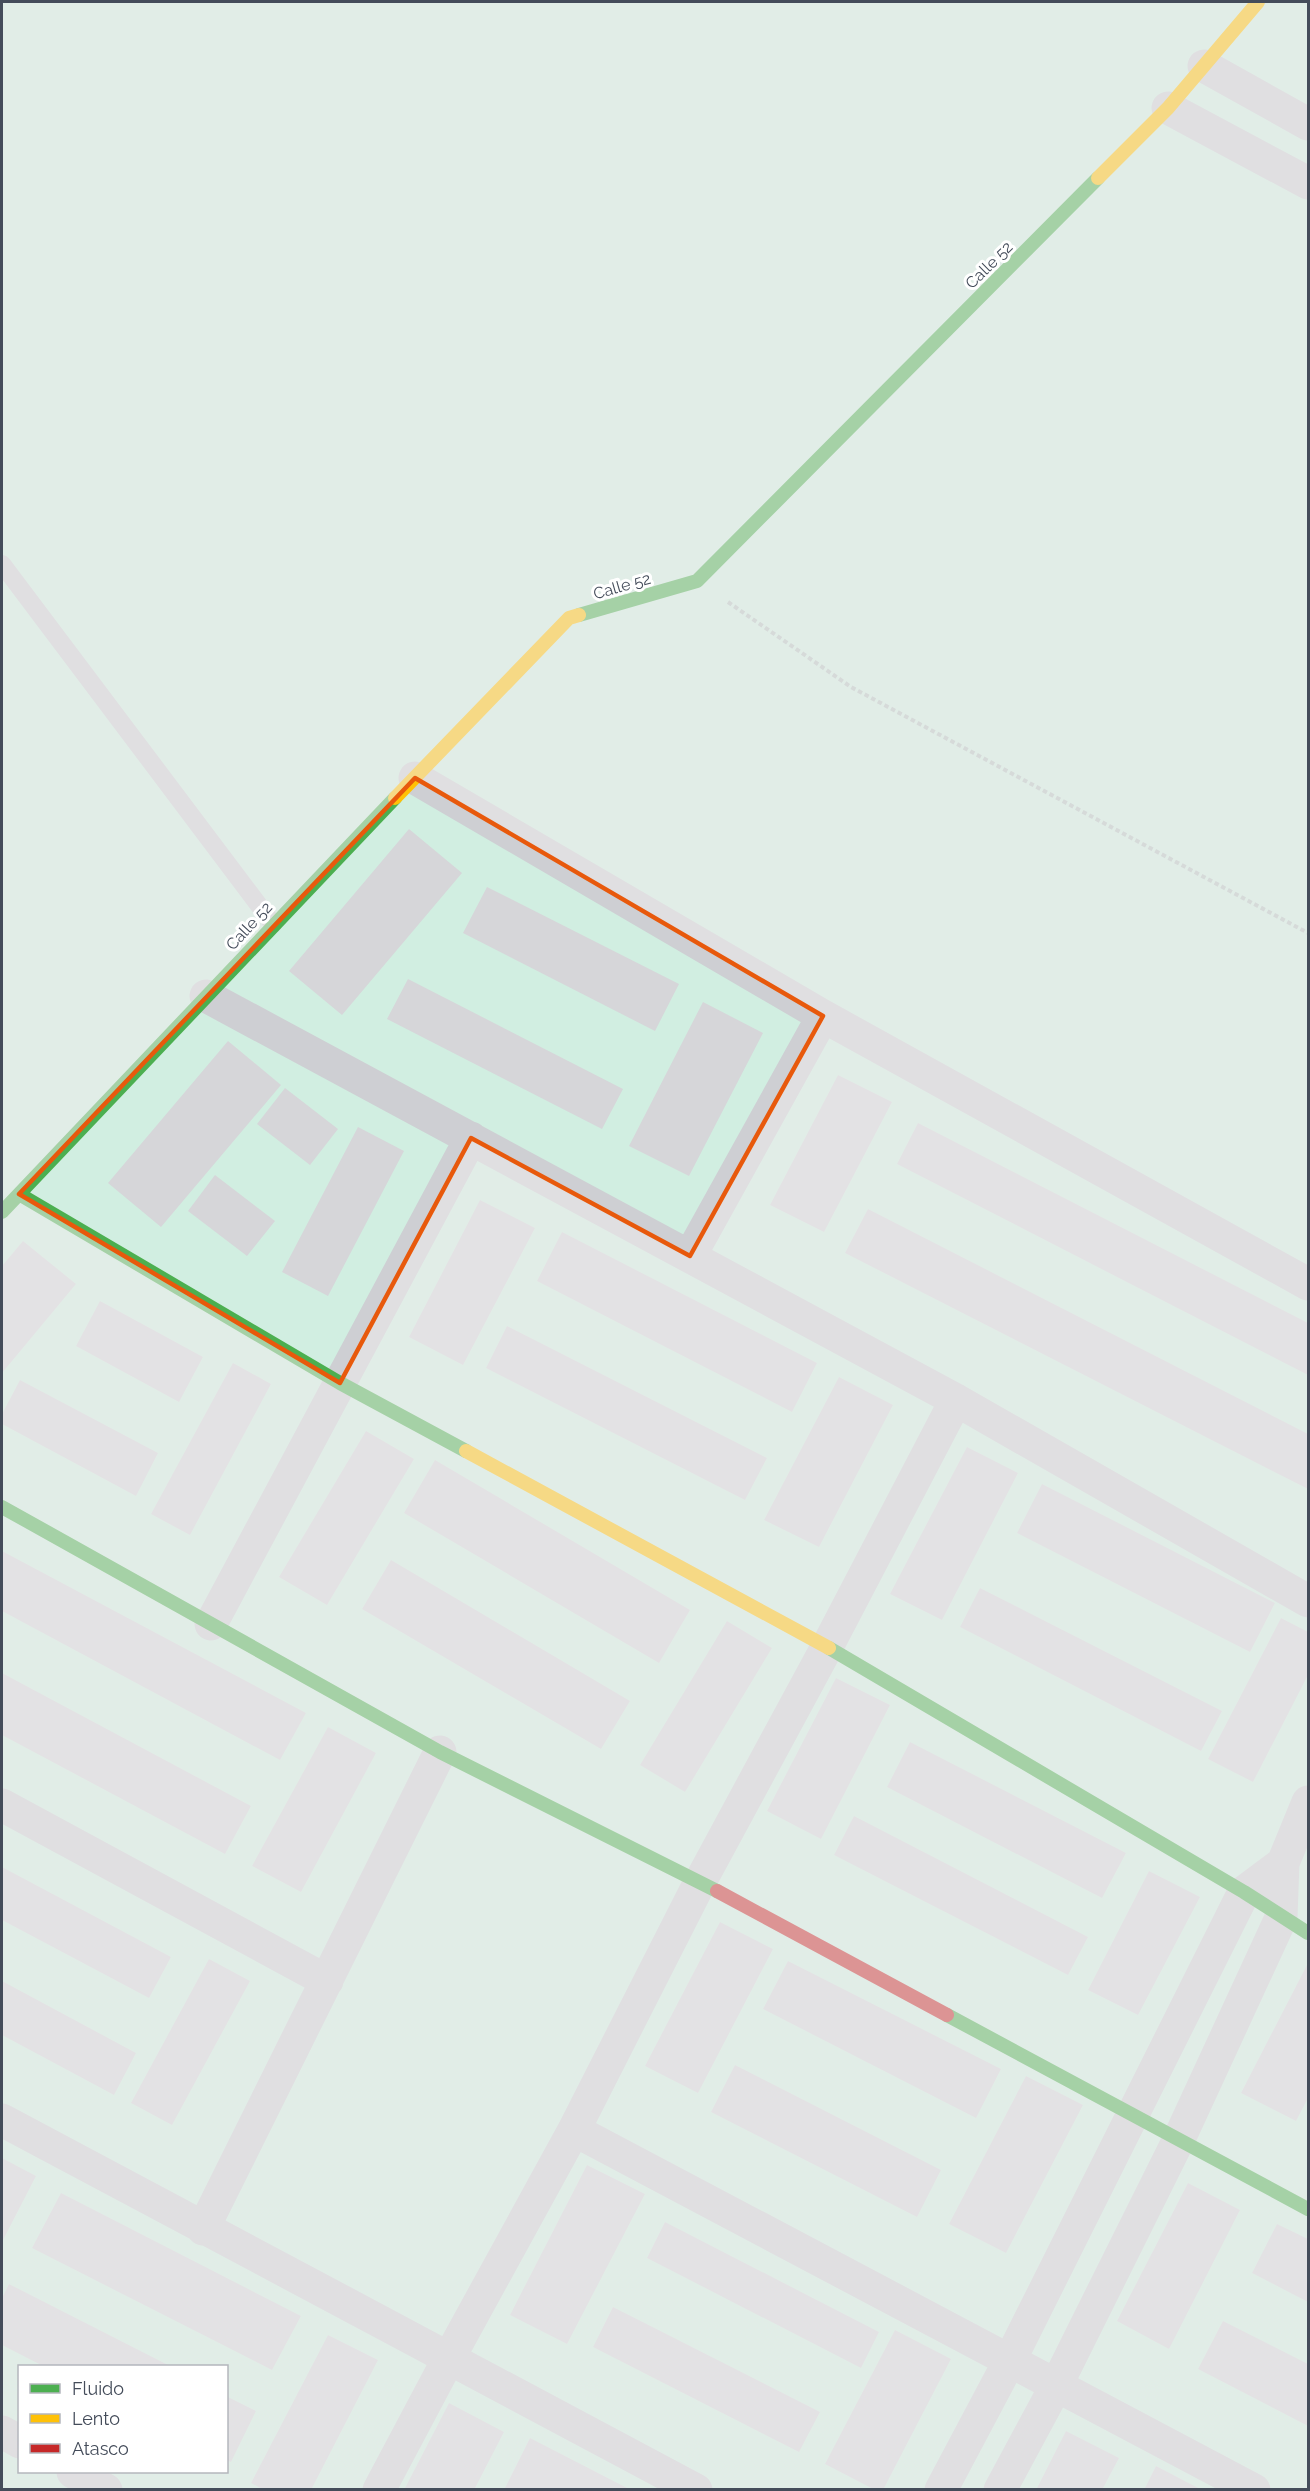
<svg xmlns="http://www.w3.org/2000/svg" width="1310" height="2491" font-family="Raleway,sans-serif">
  <rect width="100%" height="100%" fill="#eeeded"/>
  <!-- green -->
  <path fill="#d1eee1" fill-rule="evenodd" d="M2,2H1308V2489L2,2490ZM20,2366H226V2472H20Z"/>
  <!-- building -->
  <path fill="#d6d6d9" d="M409,829L462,873L342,1015L289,971Z
    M487,887L679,984L655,1031L463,933Z
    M408,979L623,1089L602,1129L387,1019Z
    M703,1002L763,1033L689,1176L629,1146Z
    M228,1041L281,1085L161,1227L108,1183Z
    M838,1075L892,1102L824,1232L770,1205Z
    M285,1088L338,1129L310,1165L257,1124Z
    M918,1123L1308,1323V1375L897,1164Z
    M358,1127L404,1151L328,1296L282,1272Z
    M215,1175L275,1221L247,1256L188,1211Z
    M480,1200L535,1228L463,1365L409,1337Z
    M868,1209L1308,1434V1489L845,1253Z
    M562,1232L817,1363L792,1412L537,1281Z
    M23,1241L76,1284L2,1373V1266Z
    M100,1301L203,1357L179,1402L76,1346Z
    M507,1326L767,1458L745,1500L486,1368Z
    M233,1363L271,1384L190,1535L151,1514Z
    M839,1377L893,1405L819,1547L764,1520Z
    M20,1380L158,1453L136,1496L2,1424V1414Z
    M366,1431L414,1459L327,1605L279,1577Z
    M967,1447L1018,1473L942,1620L890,1594Z
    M435,1460L690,1610L659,1663L404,1513Z
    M1042,1484L1275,1603L1250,1652L1017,1533Z
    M2,1551L306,1713L280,1760L2,1611Z
    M391,1560L630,1701L601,1749L362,1609Z
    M980,1588L1222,1711L1201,1751L960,1627Z
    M1281,1618L1308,1632V1675L1253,1782L1208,1759Z
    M727,1621L772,1648L685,1792L640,1765Z
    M2,1673L251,1806L225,1854L2,1735Z
    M836,1678L890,1705L821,1839L767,1811Z
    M328,1727L376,1753L301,1892L252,1866Z
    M910,1742L1126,1853L1102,1898L887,1787Z
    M854,1816L1088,1937L1068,1975L834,1855Z
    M2,1867L171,1957L149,1998L2,1920Z
    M1149,1871L1200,1897L1138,2015L1088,1990Z
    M720,1922L773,1949L698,2093L645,2066Z
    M209,1959L250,1981L172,2125L131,2103Z
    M788,1961L1001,2069L976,2118L763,2009Z
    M1308,1963V2098L1296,2121L1241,2093Z
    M2,1981L136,2053L114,2095L2,2035Z
    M735,2065L941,2170L917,2217L711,2112Z
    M1026,2076L1083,2105L1006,2253L949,2224Z
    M2,2158L36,2176L2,2242Z
    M587,2165L645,2194L567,2344L510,2315Z
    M1188,2183L1240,2210L1169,2349L1117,2321Z
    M61,2193L301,2316L272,2370L32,2248Z
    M665,2222L879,2332L861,2368L647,2258Z
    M1277,2224L1308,2239V2302L1252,2273Z
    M9,2284L170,2366H43L2,2345V2298Z
    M613,2307L820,2412L799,2452L593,2347Z
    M1223,2321L1308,2364V2426L1198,2369Z
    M895,2330L951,2359L883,2490H875L825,2464Z
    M328,2335L378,2360L311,2490H264L251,2483Z
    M226,2396L256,2411L231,2462L226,2460Z
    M449,2403L504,2432L474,2490H404Z
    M1066,2431L1119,2458L1102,2490H1036Z
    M530,2438L631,2490H504Z
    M1156,2466L1202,2490H1144Z"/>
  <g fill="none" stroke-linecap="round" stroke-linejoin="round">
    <!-- path -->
    <path stroke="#b8c4c2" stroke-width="4" stroke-dasharray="4.5 3" stroke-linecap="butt" d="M728,602L851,687L1308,933"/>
    <!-- lane -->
    <path stroke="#cecfd3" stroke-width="18" d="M2,564L273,924"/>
    <!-- street -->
    <path stroke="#cecfd3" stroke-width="33" d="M1204,66L1308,124
      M1168,108L1308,183
      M415,778L823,1016L1308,1284
      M206,996L956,1400L1308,1601
      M690,1256L823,1016
      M211,1624L471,1138
      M2,1805L327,1981
      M2,2120L696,2490
      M574,2130L1254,2490
      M203,2229L440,1752
      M2,2432L20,2442
      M73,2472L106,2490
      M379,2490L449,2358L574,2130L700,1882L827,1647L956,1400
      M941,2490L1010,2360L1244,1892L1283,1863
      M1000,2490L1057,2384L1179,2139L1281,1918L1283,1863L1308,1802"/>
    <!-- fast -->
    <path stroke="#4caf50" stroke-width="14" d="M579,615L697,581L1098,178
      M19,1194L340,1383L466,1451
      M2,1212L395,798
      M2,1507L440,1752L717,1891
      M829,1648L1244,1892L1308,1933
      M947,2015L1308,2209"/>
    <!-- slow -->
    <path stroke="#ffc107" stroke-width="14" d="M1098,178L1168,108L1258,2
      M395,798L569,618L579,615
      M466,1451L829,1648"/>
    <!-- jam -->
    <path stroke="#c62828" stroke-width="14" d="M717,1891L947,2015"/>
  </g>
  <!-- marked area -->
  <path d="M0 0H1310V2491H0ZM415,778L823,1016L690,1256L471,1138L340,1383L19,1194Z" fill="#eeeded" fill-opacity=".55" fill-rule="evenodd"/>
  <path fill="none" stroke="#e8590c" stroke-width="4.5" stroke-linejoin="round" d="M415,778L823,1016L690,1256L471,1138L340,1383L19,1194Z"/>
  <g text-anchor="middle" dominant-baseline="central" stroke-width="6" stroke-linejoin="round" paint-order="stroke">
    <!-- street labels -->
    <g font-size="16" fill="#444c5a" stroke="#fff">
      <text transform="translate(989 265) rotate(-45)">Calle 52</text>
      <text transform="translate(622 586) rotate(-16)">Calle 52</text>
      <text transform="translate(249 926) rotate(-47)">Calle 52</text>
    </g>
  </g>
  <!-- border -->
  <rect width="1310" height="2491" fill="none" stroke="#444c5a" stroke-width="6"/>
  <!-- legend -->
  <rect x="18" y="2365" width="210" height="108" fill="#ffffff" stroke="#b4b7bd" stroke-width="1.5"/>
  <rect x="30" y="2384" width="30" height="9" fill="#4caf50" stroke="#b4b7bd" stroke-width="1.5"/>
  <text x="72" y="2395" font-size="18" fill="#444c5a">Fluido</text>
  <rect x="30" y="2414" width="30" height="9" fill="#ffc107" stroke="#b4b7bd" stroke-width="1.5"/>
  <text x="72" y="2425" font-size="18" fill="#444c5a">Lento</text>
  <rect x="30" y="2444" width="30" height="9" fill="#c62828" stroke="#b4b7bd" stroke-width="1.5"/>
  <text x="72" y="2455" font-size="18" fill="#444c5a">Atasco</text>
</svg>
